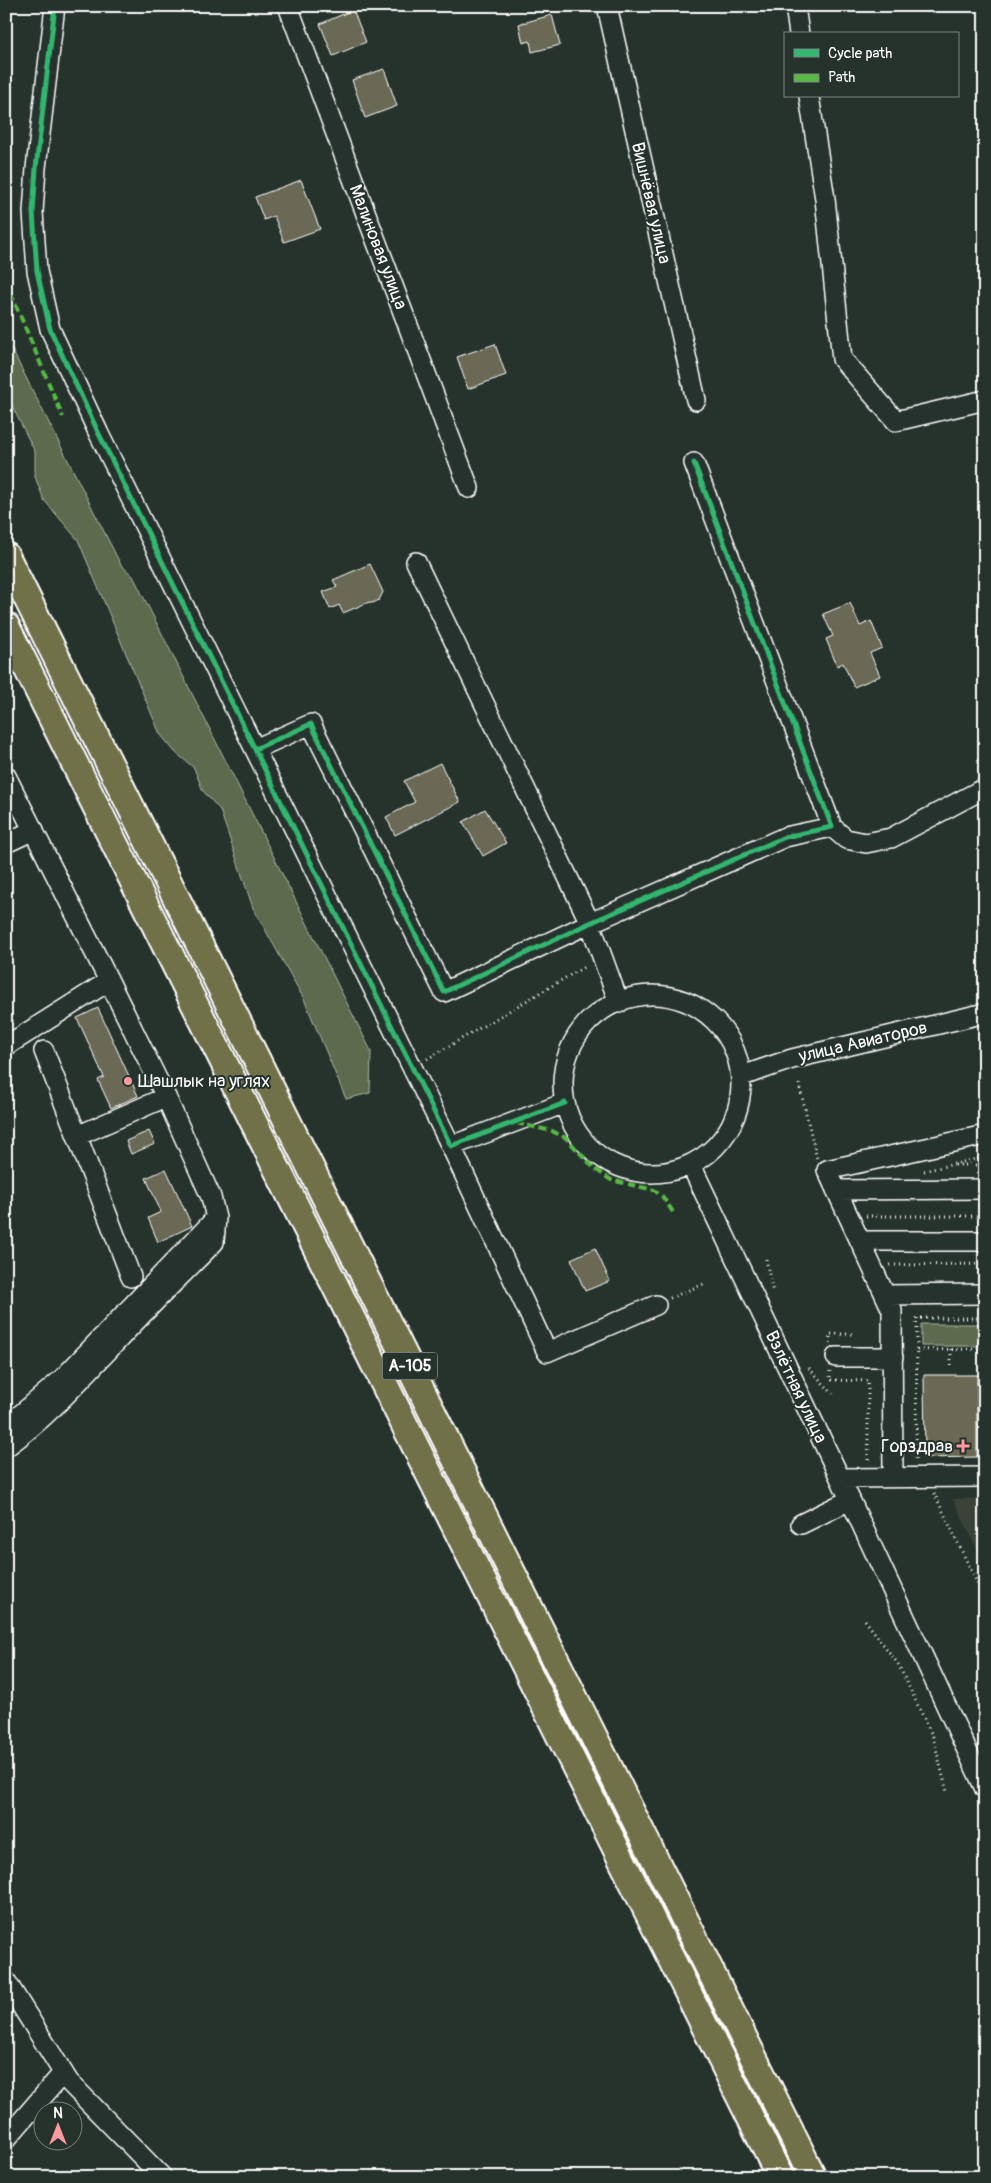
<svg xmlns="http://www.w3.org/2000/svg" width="991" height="2183" font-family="Pangolin,sans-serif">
  <rect width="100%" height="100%" fill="#26332d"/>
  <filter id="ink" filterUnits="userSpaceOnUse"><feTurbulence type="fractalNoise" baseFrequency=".02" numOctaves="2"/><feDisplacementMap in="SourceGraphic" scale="10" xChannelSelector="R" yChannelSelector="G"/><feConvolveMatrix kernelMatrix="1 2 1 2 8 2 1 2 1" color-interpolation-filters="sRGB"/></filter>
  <g filter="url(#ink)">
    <!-- built -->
    <path fill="#3a4339" d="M985,1498V1566L953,1499Z"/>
    <!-- green -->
    <path fill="#5d6b4d" stroke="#aeb5a6" d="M6,338L121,565L133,576L371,1051L370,1093L346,1099L304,999L253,908L220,810L203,791L194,768L175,752L160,734L78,540L44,500L35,477V452L6,394Z
      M921,1324H985V1346H921Z"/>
    <!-- building -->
    <path fill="#6a6954" stroke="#fff" d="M353,10L366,42L333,56L320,24Z
      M552,15L560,45L532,52L530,41L523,43L519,24Z
      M384,69L397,106L365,118L352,80Z
      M301,180L320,229L284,242L274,216L264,220L255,197Z
      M495,344L506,375L468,389L457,357Z
      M370,564L383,592L379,600L373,603L369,602L343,613L339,605L330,609L323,592L337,587L333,580Z
      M850,603L860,626L871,621L882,648L870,653L880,676L854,687L843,663L837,666L826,639L833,636L823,614Z
      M440,763L460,802L395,835L386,817L415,802L404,781Z
      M485,809L506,843L483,856L463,822Z
      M98,1008L138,1096L111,1108L98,1080L104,1077L77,1018Z
      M149,1131L155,1144L131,1154L126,1141Z
      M166,1169L192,1226L158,1242L148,1218L161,1212L146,1178Z
      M595,1248L610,1281L585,1291L571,1259Z
      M924,1375H977V1457L925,1458Z"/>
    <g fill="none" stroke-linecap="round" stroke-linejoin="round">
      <!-- minor casing -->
      <g stroke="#fff" stroke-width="22">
        <path id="minor" d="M55,6L36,168L33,212L37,271L50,329L99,434L451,1146L565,1103
          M288,6L469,488
          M607,6L696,400
          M795,6L799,34
          M809,96L825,199L842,359L896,421L985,400
          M416,562L590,923L619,1003
          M255,749L311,724L444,992L590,923L785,837L832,827L694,463
          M6,776L109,981L166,1097L211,1197L216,1218L214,1242C182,1275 148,1307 117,1341C82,1378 48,1417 6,1447
          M832,827L846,839L866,843L891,838L985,788
          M6,843L34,830
          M563 1084a89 89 0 1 1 178 0a89 89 0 1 1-178 0Z
          M6,1046L109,981
          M44,1051L77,1136
          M742,1076L792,1059L985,1013
          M451,1146L547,1352L656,1305
          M691,1165L840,1478L985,1477
          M836,1190L985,1189
          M860,1241H985
          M131,1277L77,1136L166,1097
          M885,1295L985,1294
          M836,1357H893
          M6,1427L62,1379L216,1218
          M893,1477L892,1310L827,1170L985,1135
          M840,1478L985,1789
          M801,1524L850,1500
          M6,1981L69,2082L162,2177
          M6,2139L63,2073"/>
      </g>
      <!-- highway casing -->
      <g stroke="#fff" stroke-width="30">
        <path id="highway" d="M6,556L813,2177
          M6,626L780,2177"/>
      </g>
      <!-- path -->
      <path stroke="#fff" stroke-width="3" stroke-dasharray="1 4" stroke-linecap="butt" d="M427,1059L584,967
        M799,1084L817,1159
        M955,1165H985
        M924,1171L985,1157
        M866,1216H985
        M766,1259L773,1293
        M890,1265L985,1264
        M670,1298L706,1283
        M830,1343V1334H856
        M951,1349V1367
        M917,1350L985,1349
        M809,1368L833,1394
        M830,1371V1380L868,1381V1460H871
        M977,1408H985
        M916,1459L917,1318H985
        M934,1493L985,1599
        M865,1620L898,1664L933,1737L947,1792"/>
      <!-- minor -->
      <use href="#minor" stroke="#26332d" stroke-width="19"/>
      <!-- highway -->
      <use href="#highway" stroke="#70704a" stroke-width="26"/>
      <!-- quiet -->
      <path stroke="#58b947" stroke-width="4" stroke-dasharray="8 4" stroke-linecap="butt" d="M6,282L63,417
        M516,1123L552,1131L566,1138L594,1168L611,1180L654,1190L662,1196L673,1212"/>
      <!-- cycleway casing -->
      <g stroke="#26332d" stroke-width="8">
        <path id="cycleway" d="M55,6L36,168L33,212L37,271L50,329L99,434L451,1146L565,1103
          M255,749L311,724L444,992L590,923L785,837L832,827L694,463"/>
      </g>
      <!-- cycleway -->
      <use href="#cycleway" stroke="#33b770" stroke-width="5"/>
    </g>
  </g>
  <!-- markers -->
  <g fill="#ff9aa2" stroke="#26332d" stroke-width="2">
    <circle cx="128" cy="1081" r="5"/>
    <path d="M960.5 1438.5h5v5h5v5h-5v5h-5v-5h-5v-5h5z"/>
  </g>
  <g text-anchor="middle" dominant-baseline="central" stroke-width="4" stroke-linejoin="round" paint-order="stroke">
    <!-- shield labels -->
    <rect fill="#26332d" stroke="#bec2c0" stroke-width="1" x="382.5" y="1352.5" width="55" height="27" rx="4"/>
    <g font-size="16" font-weight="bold" fill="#fff">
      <text x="410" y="1366">А-105</text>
    </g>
    <!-- street labels -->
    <g font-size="18" fill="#fff" stroke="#26332d">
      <text transform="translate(651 203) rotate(77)">Вишнёвая улица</text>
      <text transform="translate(378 247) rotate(69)">Малиновая улица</text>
      <text transform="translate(863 1042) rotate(-13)">улица Авиаторов</text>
      <text transform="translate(796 1387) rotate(65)">Взлётная улица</text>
    </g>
    <!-- poi labels -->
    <g font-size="18" fill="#fff" stroke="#26332d" text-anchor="start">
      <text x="138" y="1081">Шашлык на углях</text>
      <text x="953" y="1446" text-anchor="end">Горздрав</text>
    </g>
  </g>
  <!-- margin -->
  <rect width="991" height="2183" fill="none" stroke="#26332d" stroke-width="25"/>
  <rect x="12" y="12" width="966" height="2158" fill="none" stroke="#fff" stroke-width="2" filter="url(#ink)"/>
  <!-- legend -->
  <rect x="784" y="32" width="175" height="65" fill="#26332d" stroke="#7d8581"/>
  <rect x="794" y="49" width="25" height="8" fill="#33b770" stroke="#7d8581"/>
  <text x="828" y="58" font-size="15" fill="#ffffff">Cycle path</text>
  <rect x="794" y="74" width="25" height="8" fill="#58b947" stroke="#7d8581"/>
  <text x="828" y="82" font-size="15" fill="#ffffff">Path</text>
  <!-- north arrow -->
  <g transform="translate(58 2126)"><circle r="24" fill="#26332d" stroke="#7d8581"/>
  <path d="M0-4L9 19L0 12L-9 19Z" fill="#ff9aa2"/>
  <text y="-8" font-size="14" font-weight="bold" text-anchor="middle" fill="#ffffff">N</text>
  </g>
</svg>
